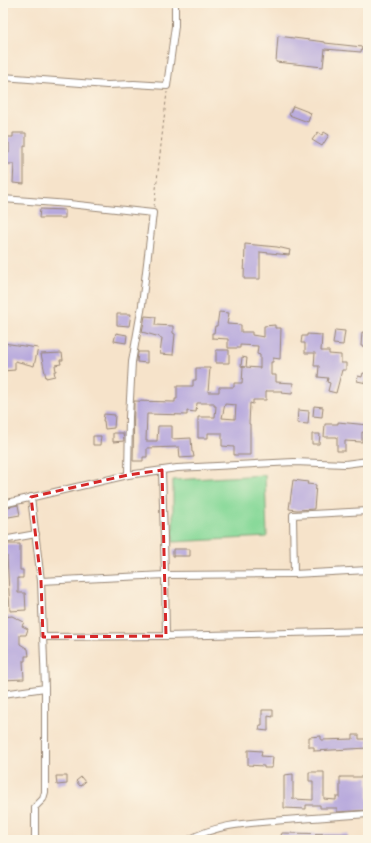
<svg xmlns="http://www.w3.org/2000/svg" width="371" height="843" font-family="Alegreya,serif">
  <rect width="100%" height="100%" fill="#fcf5e5"/>
  <filter id="ink" filterUnits="userSpaceOnUse"><feTurbulence type="fractalNoise" baseFrequency=".025" numOctaves="2"/><feDisplacementMap in="SourceGraphic" scale="8" xChannelSelector="R" yChannelSelector="G"/><feConvolveMatrix kernelMatrix="1 2 1 2 8 2 1 2 1" color-interpolation-filters="sRGB"/></filter>
  <filter id="wash" filterUnits="userSpaceOnUse"><feTurbulence type="fractalNoise" baseFrequency=".012" numOctaves="4" result="noise"/><feDisplacementMap in="SourceGraphic" scale="16" xChannelSelector="R" yChannelSelector="G"/><feGaussianBlur stdDeviation="0.9" result="paint"/><feColorMatrix in="noise" values="0 0 0 0 0 0 0 0 0 0 0 0 0 0 0 0 0 1.4 0 .05"/><feComposite in="paint" operator="in"/></filter>
  <g filter="url(#wash)">
    <rect width="100%" height="100%" fill="#f6e3ca"/>
    <!-- green -->
    <path fill="#89d99a" stroke="#62825c" d="M265,475L267,537L173,542V480Z"/>
    <g id="blocks">
      <!-- building -->
      <path fill="#b7a9dd" fill-rule="evenodd" d="M278,36L325,42V43L362,47L361,52L325,49L323,67L276,62Z
        M293,106L311,113L308,122L289,115Z
        M318,132L322,135L324,132L329,135L322,146L312,140Z
        M13,133H26V146H24V184L13,183L14,164H3L4,154L9,153V143H5V137H13Z
        M40,209L65,210V218H39Z
        M245,244L277,247L290,250L289,255L260,252V279H244Z
        M219,312L229,313L227,324L241,325V332H252V335L264,337V326L275,325V328H281L280,359L273,358V362H271V375H276V382L293,383L292,394L281,393L282,391H266V400H253V404L250,403L249,424H250V455H234V447L222,446V433H208V438H198V417H215L216,406H214V403H197L196,412L187,411V415L147,414L146,441H157L158,426H172V439L191,438L192,452H193L194,457L180,458L179,447L147,448V457H143V461H133L134,401L175,402V399H177V386H193V380H196V368H210L208,392H219V387H234V383H242L243,367H245L241,366L242,357L247,358L246,367L260,368V355L257,354L258,346L240,345V348H228V339L212,338V333H214L215,326H217ZM225,404L236,405L235,419L222,418Z
        M117,314H131L129,326L117,325Z
        M145,316L156,317L155,325L173,326V333L175,334L173,355L160,354L162,338H160V337L142,332Z
        M335,330L345,331L343,345L333,344Z
        M362,332L368,333V347L361,346Z
        M116,333L127,335L126,343L114,341Z
        M307,334L322,335L321,351H329V354L341,355V363H346V370H342L336,393L328,391L330,383L327,382L328,378L318,377L319,366H314L315,353H305V343H301L302,336H307Z
        M3,343L38,348L34,366L15,361V370L3,371Z
        M216,350H229V363H216Z
        M138,352H147V363L137,362Z
        M62,353L63,360H60L61,364L55,365L56,371H54L55,376L46,378L41,354Z
        M363,373L368,374L367,383L357,381L358,376L362,377Z
        M314,406L323,407L322,417L313,416Z
        M298,410L309,411L308,424L297,423Z
        M104,414L115,415L114,428L105,429L104,421H103Z
        M338,422L368,425V433L362,432V442L345,441V451H337V437H324L325,424H338Z
        M113,433H123L124,441L113,442Z
        M312,434H320L319,444H312Z
        M93,436H101L100,445H93Z
        M293,480L308,482L307,484L316,485L314,509L297,510L289,509Z
        M18,505L20,515L3,518V508Z
        M3,544H20V570H23V578H18V593H25L26,610L10,611L7,556H3Z
        M173,549H190V556H173Z
        M12,616L24,622L22,626L28,629L26,635H20V644L28,649L29,656H25V661H23L24,679L3,680V617Z
        M262,710H273V717L268,716V731L259,730L260,725H262Z
        M353,735H359V739H368V748L314,751V747H309V737L321,736V740L353,739Z
        M248,750L262,751L261,756L273,757L272,768H264V766L248,765Z
        M309,772H324V799L336,800V797H340V777H368V810L337,812V808H320V805H306V809L284,808V775L293,774V799L313,800V781H309Z
        M56,776H67V784L57,785Z
        M81,777L85,782L80,786L76,781Z
        M282,833L348,834V840H279Z"/>
    </g>
  </g>
  <g filter="url(#ink)">
    <use href="#blocks" fill-opacity="0" stroke="#988674" stroke-width="1"/>
    <g fill="none" stroke-linecap="round" stroke-linejoin="round">
      <!-- street casing -->
      <g stroke="#988674" stroke-width="8">
        <path id="street" d="M3,77L107,85L134,84L167,86L175,26V3
          M3,199L69,204L153,213L142,305L132,362L129,417L128,475
          M162,470L165,575L166,636
          M31,497L41,581L45,688V792L43,799L35,807V840
          M3,504L128,475L177,468L294,462L345,464L368,461
          M3,540L36,534
          M294,574L293,515L368,511
          M41,581L165,575L294,574L368,570
          M43,637L166,636L368,631
          M3,694L45,688
          M189,840C218,823 253,823 285,820C313,818 340,816 368,814"/>
      </g>
      <!-- path -->
      <path stroke="#988674" stroke-width="1" stroke-dasharray="3 3" stroke-linecap="butt" d="M154,207L167,92"/>
      <!-- street -->
      <use href="#street" stroke="#fff" stroke-width="6"/>
    </g>
  </g>
  <!-- marked area -->
  <path fill="none" stroke="#d62828" stroke-width="3" stroke-dasharray="8 5" stroke-linejoin="round" d="M162,470L166,636L43,637L41,581L31,497L128,475Z"/>
  <!-- margin -->
  <rect width="371" height="843" fill="none" stroke="#fcf5e5" stroke-width="16"/>
</svg>
